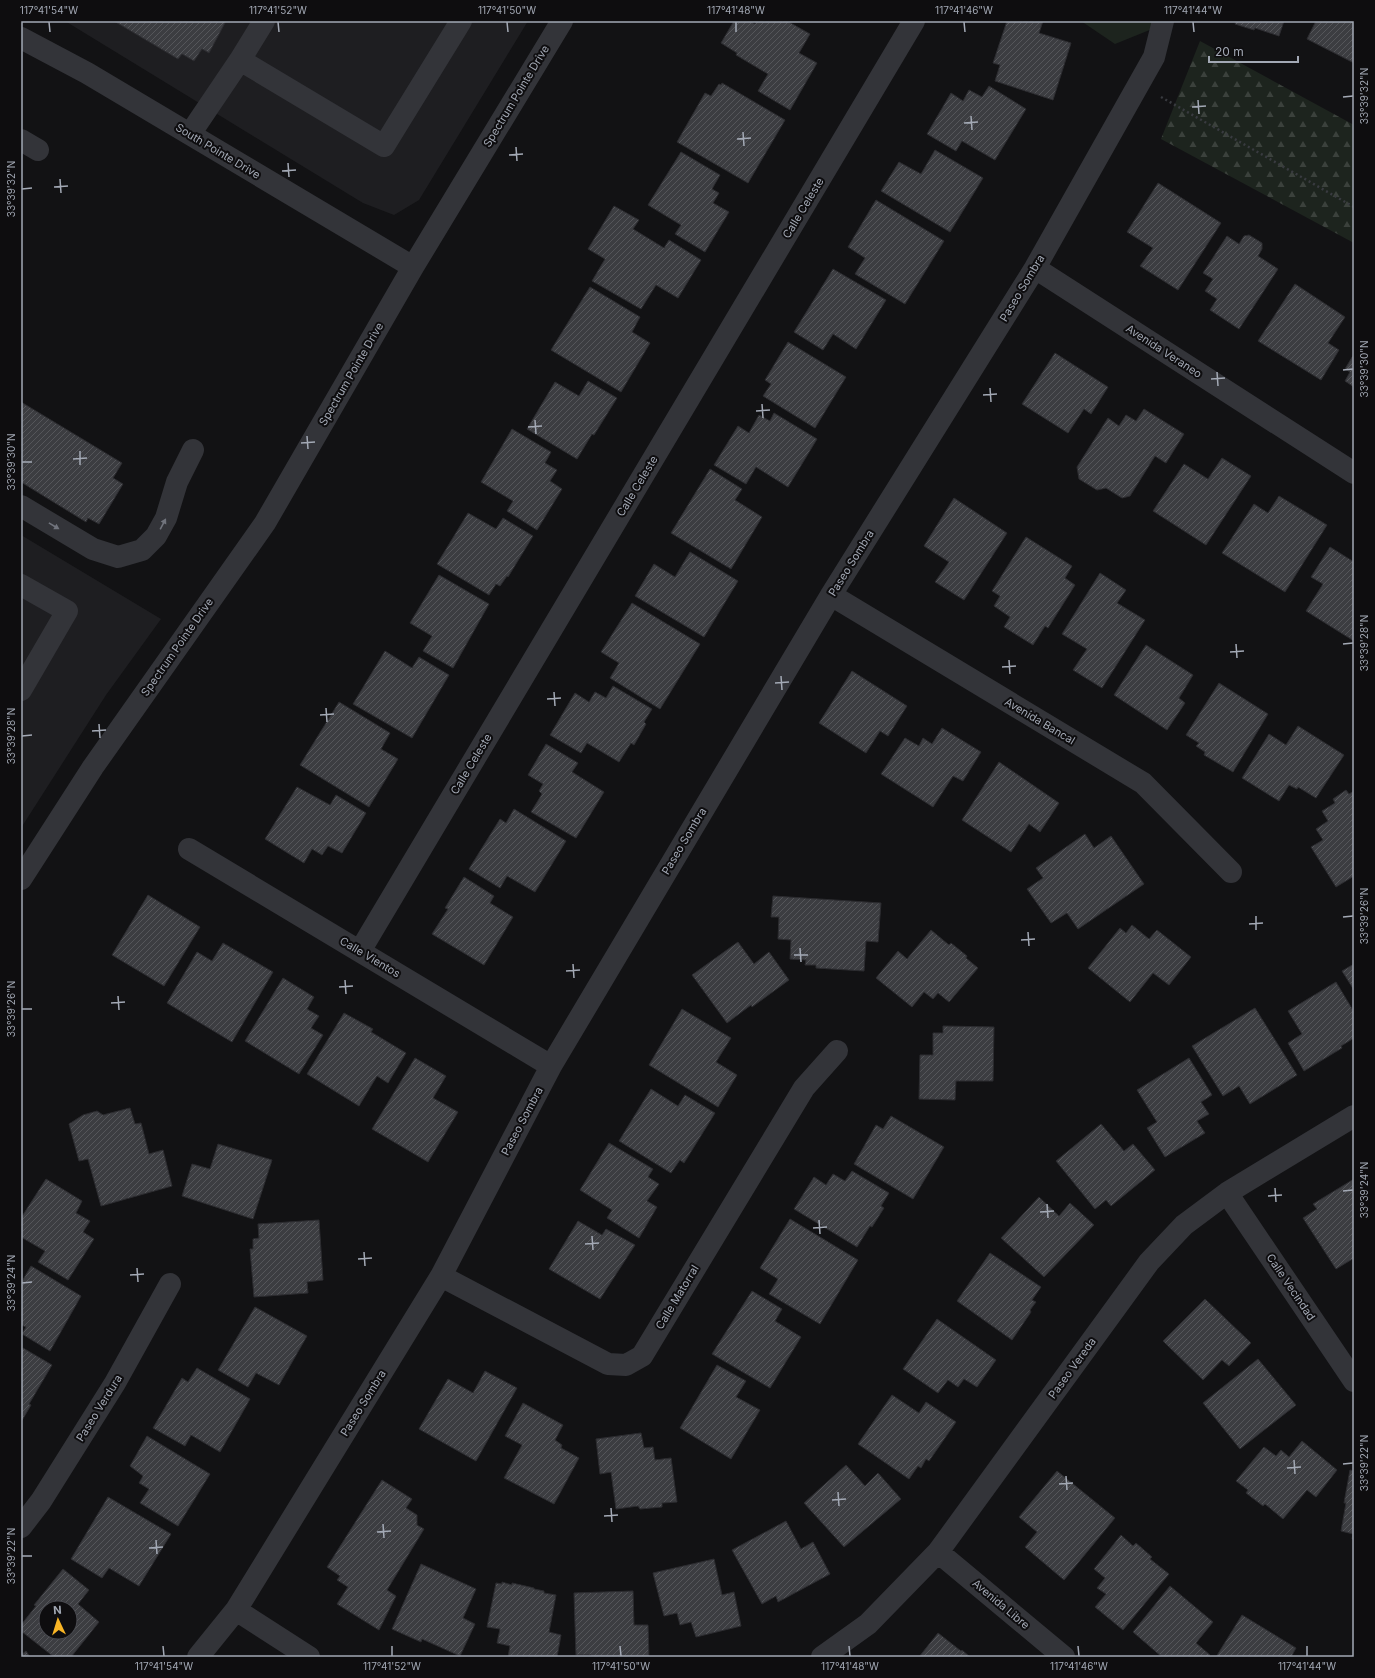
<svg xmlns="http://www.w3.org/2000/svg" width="1375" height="1678" font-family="Inter,sans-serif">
  <defs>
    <pattern id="forest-firs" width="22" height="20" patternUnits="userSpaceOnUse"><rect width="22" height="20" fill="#1d241e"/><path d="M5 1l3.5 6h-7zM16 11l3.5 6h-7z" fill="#3b413c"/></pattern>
    <pattern id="building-hatch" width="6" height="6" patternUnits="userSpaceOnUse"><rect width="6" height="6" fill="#3c3d41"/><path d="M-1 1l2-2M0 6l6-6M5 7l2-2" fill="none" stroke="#55565a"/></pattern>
  </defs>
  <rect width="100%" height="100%" fill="#121214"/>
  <!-- built -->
  <path fill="#1e1e21" d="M65,21H528L419,200L394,215L363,203Z
    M21,535L161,619L106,695L21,828Z"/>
  <!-- forest -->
  <path fill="url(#forest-firs)" d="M1200,41L1354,125V243L1161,139Z"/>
  <!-- park -->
  <path fill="#1d241e" d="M1081,21H1160L1162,25L1115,44Z"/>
  <!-- building -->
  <path fill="url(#building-hatch)" stroke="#2c2c30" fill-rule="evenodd" d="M114,21H226L209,53L202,49L194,61L182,54L178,59Z
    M734,21H750L755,24L756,21H787L810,34L799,53L817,63L790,110L758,91L768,74L736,55L737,53L721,43Z
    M1007,21H1043L1039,33L1071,43L1053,100L995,81L1000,65L993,63Z
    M1234,21H1284L1279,36L1255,28L1254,30L1235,24L1236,21Z
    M1316,21H1354V63L1307,39Z
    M722,83L785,120L748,183L677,142L705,93L711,96L719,84L721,85Z
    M989,86L1026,109L995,160L962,141L956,151L927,134L951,93L963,101L969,90L982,97Z
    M935,150L983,178L950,232L881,191L899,162L921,174Z
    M681,152L720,175L712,189L719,193L713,203L729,212L705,252L675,234L681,225L648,205Z
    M1158,183L1221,223L1178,290L1140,266L1153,248L1127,232Z
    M876,200L944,241L905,304L855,274L865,258L848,247Z
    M614,206L639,220L633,229L664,248L669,240L701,260L678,298L656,285L641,309L592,281L605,259L588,249Z
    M1249,235L1262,243V249L1258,256L1278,269L1239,329L1210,310L1217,299L1205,291L1213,279L1203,273L1227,236L1239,244L1244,236Z
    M833,269L886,300L856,349L833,334L823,350L794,332Z
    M1295,284L1345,317L1328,343L1339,350L1321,380L1258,341Z
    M590,287L640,317L632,332L650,343L621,392L551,350Z
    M788,342L846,377L815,428L763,396L771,384L765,380Z
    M1055,353L1108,387L1091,414L1084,409L1068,433L1022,404Z
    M1354,354V387L1345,381L1350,372L1345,369Z
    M588,381L617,398L594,435L592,434L577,459L527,429L555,382L579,396Z
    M21,402L122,463L113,478L123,484L99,524L88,518L86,522L21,482Z
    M1144,409L1184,434L1166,463L1155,456L1130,496L1122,498L1106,488L1097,490L1079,479L1077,467L1108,418L1119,426L1126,415L1136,421Z
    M774,413L817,439L788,487L756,467L746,484L714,465L738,426L749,433L759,415L770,421Z
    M512,429L551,452L545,463L557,470L550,481L562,489L537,530L507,511L513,501L481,482Z
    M1222,458L1251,476L1206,545L1153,511L1184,464L1208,479Z
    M710,469L742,489L735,500L762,517L731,569L671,533Z
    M1279,496L1327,525L1285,592L1222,553L1254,504L1268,513Z
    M954,498L1007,533L964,600L935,582L949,562L924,546Z
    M468,513L496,529L503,518L533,536L508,577L507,576L500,586L496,584L489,595L437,564Z
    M1026,537L1072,566L1065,578L1075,585L1048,628L1045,626L1033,645L1004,627L1010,617L994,606L1000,596L992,591Z
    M1330,547L1354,562V641L1306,611L1323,584L1311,577Z
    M690,552L738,581L704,637L635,596L654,564L675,577Z
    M1100,573L1126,590L1117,603L1145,620L1102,688L1073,670L1087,649L1062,634Z
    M439,575L489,604L453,668L423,651L432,636L410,623Z
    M632,603L700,644L660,709L610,678L619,663L601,652Z
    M1146,645L1193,675L1179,698L1185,703L1167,730L1114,695Z
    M385,651L412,668L419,657L449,675L412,738L353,704Z
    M852,671L907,706L888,736L880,731L866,753L819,723Z
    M1219,683L1268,714L1233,772L1204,755L1205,752L1196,746L1199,743L1186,735Z
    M613,686L652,709L644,722L646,724L634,745L631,743L619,762L587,743L581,753L550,735L575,693L589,702L595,692L606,698Z
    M339,702L390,733L381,749L398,759L369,807L300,765Z
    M1298,726L1344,755L1316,798L1298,787L1297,789L1289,785L1279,801L1242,778L1269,734L1286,745Z
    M942,728L981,752L963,781L953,776L933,807L881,774L905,738L919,746L923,738L932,744Z
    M546,744L578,763L572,772L604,792L576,838L531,812L542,794L539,791L543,784L528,775Z
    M999,762L1059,803L1040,832L1029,824L1011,852L962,820Z
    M297,787L330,805L336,795L366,813L342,853L328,846L322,855L312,849L304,863L265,839Z
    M1346,790L1349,794L1354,791V876L1336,887L1311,847L1323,840L1316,829L1328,821L1322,811L1335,803L1333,799Z
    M514,809L566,841L535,892L507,876L500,888L469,869L500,819L506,823Z
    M1085,834L1094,848L1111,836L1144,884L1078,929L1067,913L1051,923L1027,889L1043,878L1036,868Z
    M464,877L494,896L490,903L513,917L484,965L432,934L448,909L445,908Z
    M148,895L200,927L164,986L112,955Z
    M773,896L881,903L878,942L866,941L864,971L816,968V965H805L806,960L790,959L791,940L778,939L779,917H771Z
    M1132,925L1149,939L1157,930L1191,957L1169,985L1153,973L1130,1002L1088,968L1120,928L1126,933Z
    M931,930L949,945L951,943L967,956L966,958L978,968L949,1002L938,993L933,999L924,992L912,1007L876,978L898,951L907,959Z
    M738,942L754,964L769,952L789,980L752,1007L751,1005L727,1023L692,975Z
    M223,943L273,972L232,1042L167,1003L197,952L212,961Z
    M1354,964V990L1342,971Z
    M283,978L314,997L307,1009L319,1016L311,1028L323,1035L299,1074L245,1041Z
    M1336,982L1354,1012V1038L1341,1046L1342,1048L1304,1071L1288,1043L1302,1034L1288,1011Z
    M1255,1008L1297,1075L1250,1104L1239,1086L1223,1096L1192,1046Z
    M682,1009L731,1038L716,1062L737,1075L718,1107L649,1065Z
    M344,1013L373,1029L371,1032L406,1053L388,1083L377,1076L359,1106L307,1074Z
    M943,1026L994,1027L993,1081H956L955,1100L919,1099L920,1055H933V1033H943Z
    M415,1058L446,1076L433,1098L458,1112L428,1162L372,1129Z
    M1189,1058L1212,1095L1201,1102L1209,1114L1197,1121L1205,1133L1165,1157L1147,1128L1157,1122L1137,1090Z
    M651,1089L678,1106L685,1095L715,1113L684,1163L680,1160L671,1173L619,1141Z
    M130,1108L135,1124L141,1123L149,1154L163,1150L172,1186L101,1206L88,1159L79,1161L69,1124L83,1115L97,1111L103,1115Z
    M891,1116L944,1147L913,1199L854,1164L876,1125L883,1129Z
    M1101,1124L1124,1151L1133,1144L1155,1170L1111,1206L1106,1200L1095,1209L1056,1161Z
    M609,1143L653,1169L648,1177L659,1184L647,1201L657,1207L639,1238L607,1218L612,1210L580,1190Z
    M218,1144L272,1160L253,1219L182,1196L192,1164L210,1169Z
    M852,1171L889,1193L881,1206L884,1208L872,1227L870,1226L857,1247L794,1209L814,1177L826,1185L833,1174L845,1181Z
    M46,1179L82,1201L76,1213L90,1221L83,1232L94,1239L68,1280L38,1262L45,1251L21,1237V1218Z
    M1354,1179V1258L1336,1269L1303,1218L1317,1209L1313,1204Z
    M1039,1197L1059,1216L1070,1203L1094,1225L1044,1277L1001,1238Z
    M790,1219L858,1260L820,1324L769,1294L778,1279L760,1268Z
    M319,1220L323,1280L307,1282L308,1293L254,1297L250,1249H253V1239L259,1238L258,1224Z
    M578,1221L602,1235L606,1229L635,1245L600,1299L549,1269Z
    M990,1253L1041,1287L1032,1300L1036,1302L1030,1310L1031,1312L1012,1340L957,1301Z
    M31,1266L81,1296L50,1351L22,1334L26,1327L21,1325V1283Z
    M752,1291L782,1309L775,1321L801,1337L770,1388L712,1354Z
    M1205,1299L1251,1343L1229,1366L1222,1360L1203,1380L1163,1341Z
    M255,1307L307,1336L279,1385L256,1373L248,1387L218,1370Z
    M937,1319L996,1360L977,1387L964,1379L958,1387L948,1380L938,1393L903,1369Z
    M23,1348L52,1365L29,1404L31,1405L21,1422V1352Z
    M1258,1359L1296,1405L1240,1449L1203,1403Z
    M717,1365L746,1381L736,1397L760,1410L731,1459L680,1428Z
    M197,1368L250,1399L220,1452L191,1435L185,1446L153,1428L182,1378L188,1382Z
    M485,1371L517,1388L476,1461L419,1429L448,1379L473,1393Z
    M892,1395L919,1413L926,1402L956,1422L929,1461L926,1459L921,1468L918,1466L909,1479L858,1444Z
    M523,1403L563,1425L555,1440L562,1445L561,1448L579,1458L554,1504L504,1478L522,1445L505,1436Z
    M641,1433L644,1448L653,1447L655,1460L671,1458L677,1502L662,1503V1507L640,1509L638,1506L616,1509L611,1472L600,1474L596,1439Z
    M147,1436L210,1474L178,1526L140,1503L149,1489L139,1483L143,1476L130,1466Z
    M1302,1441L1337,1470L1316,1497L1307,1490L1283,1519L1265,1504L1263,1506L1246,1493L1248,1490L1236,1481L1264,1447L1276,1456L1281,1450L1289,1457Z
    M846,1465L865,1486L878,1473L901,1499L844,1547L804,1503Z
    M1350,1470L1354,1471V1539H1352L1353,1534L1341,1531L1346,1503H1344Z
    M1057,1471L1115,1518L1064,1580L1025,1547L1037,1532L1019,1517Z
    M382,1480L412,1499L406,1508L417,1515V1525L424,1529L387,1590L396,1596L379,1630L337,1604L348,1587L337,1580L340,1576L327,1567Z
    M108,1497L171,1534L139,1586L109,1568L102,1578L71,1559Z
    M786,1521L801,1549L813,1542L830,1574L778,1602L776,1596L762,1604L732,1550Z
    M1121,1535L1133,1546L1136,1543L1152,1557L1150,1559L1169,1574L1123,1630L1095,1607L1106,1594L1097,1588L1105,1578L1094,1569Z
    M714,1559L722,1595L734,1592L741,1626L696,1637L691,1622L680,1625L677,1613L664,1616L653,1573Z
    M421,1564L476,1589L463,1618L475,1624L460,1656L422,1639L421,1642L392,1629Z
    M63,1569L89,1590L78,1604L99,1622L71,1657H54L21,1631V1625L36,1606L34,1605ZM46,1608H70V1632H46Z
    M502,1582L512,1585V1583L534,1588V1589L544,1591V1593L556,1595L549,1632L561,1635L557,1657H508L510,1646L497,1643L500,1629L487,1627L496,1583L502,1584Z
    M1170,1586L1213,1622L1196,1643L1210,1655L1208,1657H1162L1133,1632Z
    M633,1591L634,1625H648L649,1657H591V1655H576L574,1593Z
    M1242,1615L1296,1648L1291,1657H1216Z
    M938,1633L961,1651L962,1650L970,1657H919Z
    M26,1651L30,1657H21V1655Z"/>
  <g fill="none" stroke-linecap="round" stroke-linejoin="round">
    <!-- path -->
    <path stroke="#393b40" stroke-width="2.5" stroke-dasharray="2 3" stroke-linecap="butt" d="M1161,97L1354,207"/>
    <!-- minor -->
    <path stroke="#333439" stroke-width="22" d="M264,21L240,60L384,146L461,21
      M21,38L87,73L413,267
      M190,134L240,60
      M21,140L38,150
      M1035,268L1354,473
      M21,506L93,549L118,557L142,550L156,536L166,518L177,482L193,450
      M21,585L67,611L21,690
      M831,595L1143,783L1231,872
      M189,849L551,1066
      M21,879L93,767L265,523L413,267L562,21
      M360,951L914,21
      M1227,1193L1354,1381
      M441,1276L608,1364L626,1365L642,1356L804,1088L837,1051
      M21,1527L41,1501L115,1383L170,1284
      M938,1552L1064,1657
      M236,1610L309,1657
      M198,1657L236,1610L441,1276L551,1066L831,595L1035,268L1154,57L1163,21
      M822,1657L868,1624L938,1552L1149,1262L1184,1225L1227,1193L1354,1116"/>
  </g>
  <!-- one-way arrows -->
  <defs><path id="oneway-solid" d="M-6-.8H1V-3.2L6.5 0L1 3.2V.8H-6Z"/></defs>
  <g fill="#71747d">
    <use href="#oneway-solid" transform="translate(163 524) rotate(-62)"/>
    <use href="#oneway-solid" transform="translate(54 526) rotate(31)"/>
  </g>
  <!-- ticks -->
  <path fill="none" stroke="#a3a9b5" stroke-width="1.5" d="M49,22L50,32M278,22L279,32M507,22L508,32M736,22V32M964,22L965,32M1193,22L1194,32M1343,97L1353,96M1198,100L1199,114M1192,107L1206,106M971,116L972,130M964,123L978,122M743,132L744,146M737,139L751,138M516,147L517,161M509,155L523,154M288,163L289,177M282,171L296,170M60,179L61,193M54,187L68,186M22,189L32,188M1343,370L1353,369M1217,372L1218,386M1211,379L1225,378M990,388L991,402M983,395L997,394M762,404L763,418M756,411L770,410M535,420L536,434M528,427L542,426M307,436L308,449M301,443L315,442M80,451V465M73,459L87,458M22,462H32M1236,644L1237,658M1343,644L1353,643M1230,652L1244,651M1009,660L1010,674M1002,667L1016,666M781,676L782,690M775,683L789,682M554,692L555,706M547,699L561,698M326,708L327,722M320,715L334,714M99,724L100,738M92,731L106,730M22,736L32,735M1256,916V930M1343,917L1353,916M1249,924L1263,923M1028,932L1029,946M1021,940L1035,939M800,948L801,962M794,955H808M573,964L574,978M566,971L580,970M345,980L346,994M339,987L353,986M118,996L119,1010M111,1003L125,1002M22,1009H32M1275,1188L1276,1202M1343,1191L1353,1190M1268,1196L1282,1195M1047,1204L1048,1218M1040,1212L1054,1211M819,1220L820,1234M813,1228L827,1227M592,1236L593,1250M585,1244L599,1243M364,1252L365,1266M358,1259L372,1258M137,1268L138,1282M130,1275L144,1274M22,1283L32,1282M1294,1460L1295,1474M1343,1464L1353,1463M1287,1468L1301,1467M1066,1476L1067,1490M1059,1484L1073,1483M838,1492L839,1506M832,1500L846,1499M611,1508L612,1522M604,1516L618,1515M383,1524L384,1538M377,1532L391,1531M156,1540L157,1554M149,1548L163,1547M22,1556H32M163,1646L164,1656M392,1646V1656M620,1646L621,1656M849,1646L850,1656M1078,1646L1079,1656M1307,1646V1656"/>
  <g text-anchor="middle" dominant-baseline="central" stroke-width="4" stroke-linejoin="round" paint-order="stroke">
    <!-- street labels -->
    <g font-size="11" fill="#a3a9b5" stroke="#0e0d0f">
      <text transform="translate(516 96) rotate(-59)">Spectrum Pointe Drive</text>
      <text transform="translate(218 151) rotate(31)">South Pointe Drive</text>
      <text transform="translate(803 208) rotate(-59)">Calle Celeste</text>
      <text transform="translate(1022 288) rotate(-59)">Paseo Sombra</text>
      <text transform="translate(1164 351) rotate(33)">Avenida Veraneo</text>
      <text transform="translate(351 374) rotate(-60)">Spectrum Pointe Drive</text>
      <text transform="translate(637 486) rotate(-59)">Calle Celeste</text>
      <text transform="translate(851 563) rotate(-58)">Paseo Sombra</text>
      <text transform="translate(177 647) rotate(-55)">Spectrum Pointe Drive</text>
      <text transform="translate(1040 721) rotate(31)">Avenida Bancal</text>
      <text transform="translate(471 764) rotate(-59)">Calle Celeste</text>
      <text transform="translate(684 841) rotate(-59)">Paseo Sombra</text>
      <text transform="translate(370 957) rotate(31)">Calle Vientos</text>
      <text transform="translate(522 1121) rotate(-62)">Paseo Sombra</text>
      <text transform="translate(1291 1287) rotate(56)">Calle Vecindad</text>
      <text transform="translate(677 1297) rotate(-59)">Calle Matorral</text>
      <text transform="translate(1072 1368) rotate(-54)">Paseo Vereda</text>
      <text transform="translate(363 1403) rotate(-58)">Paseo Sombra</text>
      <text transform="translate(99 1408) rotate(-58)">Paseo Verdura</text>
      <text transform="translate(1001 1604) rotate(40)">Avenida Libre</text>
    </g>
  </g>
  <!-- border -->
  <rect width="1375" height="1678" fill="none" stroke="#0e0d0f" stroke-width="44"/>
  <!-- north arrow -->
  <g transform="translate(58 1620) rotate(356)"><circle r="19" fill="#0e0d0f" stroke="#4a4b51"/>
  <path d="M0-3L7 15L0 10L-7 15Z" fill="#f9b525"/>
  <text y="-6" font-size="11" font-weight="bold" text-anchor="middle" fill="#a3a9b5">N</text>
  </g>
  <!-- scale -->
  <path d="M1209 56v6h89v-6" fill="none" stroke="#a3a9b5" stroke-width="2"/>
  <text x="1215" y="56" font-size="12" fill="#a3a9b5" stroke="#0e0d0f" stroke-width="3" paint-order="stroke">20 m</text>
  <rect x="22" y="22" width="1331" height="1634" fill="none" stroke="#a3a9b5" stroke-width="1.5"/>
  <g font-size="10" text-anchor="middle" fill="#a3a9b5">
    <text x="49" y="14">117°41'54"W</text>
    <text x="278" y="14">117°41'52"W</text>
    <text x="507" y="14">117°41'50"W</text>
    <text x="736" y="14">117°41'48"W</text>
    <text x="964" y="14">117°41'46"W</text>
    <text x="1193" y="14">117°41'44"W</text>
    <text transform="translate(1364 96) rotate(-90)" y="4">33°39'32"N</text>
    <text transform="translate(11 189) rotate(-90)" y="4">33°39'32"N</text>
    <text transform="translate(1364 369) rotate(-90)" y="4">33°39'30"N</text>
    <text transform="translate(11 462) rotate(-90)" y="4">33°39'30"N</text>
    <text transform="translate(1364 643) rotate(-90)" y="4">33°39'28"N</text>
    <text transform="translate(11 736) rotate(-90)" y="4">33°39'28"N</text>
    <text transform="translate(1364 916) rotate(-90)" y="4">33°39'26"N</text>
    <text transform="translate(11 1009) rotate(-90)" y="4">33°39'26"N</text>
    <text transform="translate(1364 1190) rotate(-90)" y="4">33°39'24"N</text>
    <text transform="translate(11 1283) rotate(-90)" y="4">33°39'24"N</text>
    <text transform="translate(1364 1463) rotate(-90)" y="4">33°39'22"N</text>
    <text transform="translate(11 1556) rotate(-90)" y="4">33°39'22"N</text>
    <text x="164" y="1670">117°41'54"W</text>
    <text x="392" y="1670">117°41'52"W</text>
    <text x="621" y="1670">117°41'50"W</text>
    <text x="850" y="1670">117°41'48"W</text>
    <text x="1079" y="1670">117°41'46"W</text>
    <text x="1307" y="1670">117°41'44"W</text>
  </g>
</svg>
